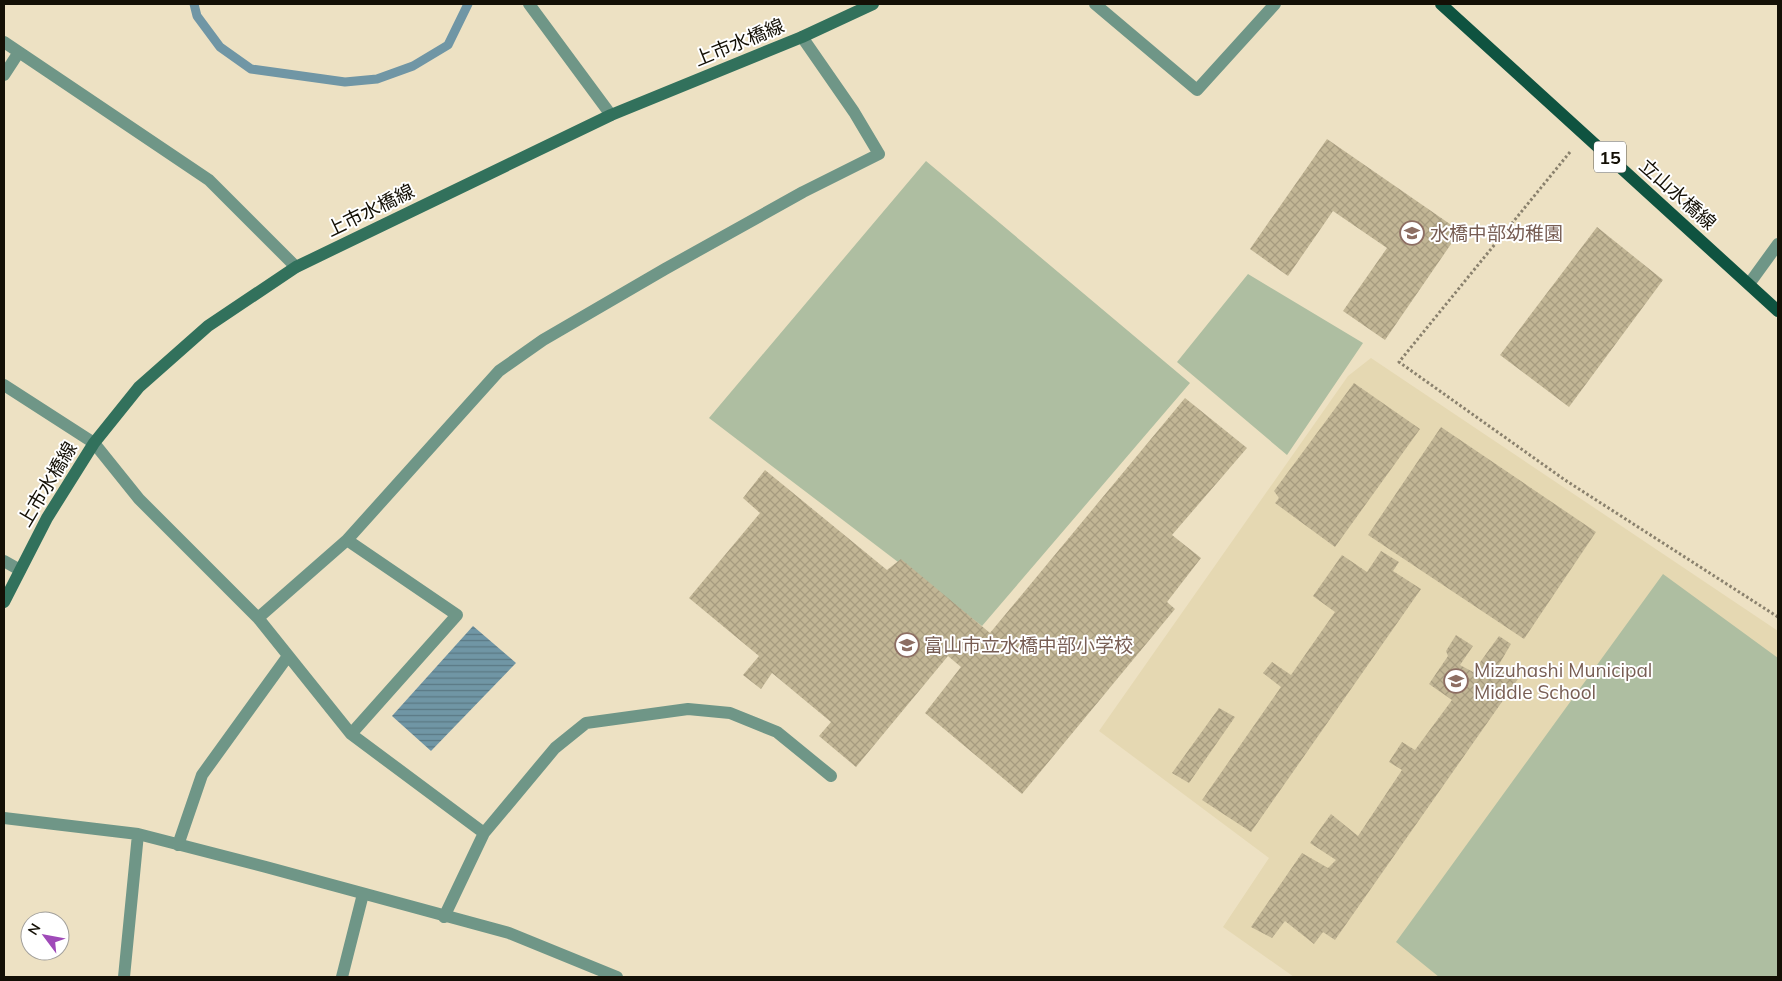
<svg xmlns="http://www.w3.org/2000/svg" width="1782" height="981" font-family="Mulish,'Noto Sans JP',sans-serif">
  <defs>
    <pattern id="water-rules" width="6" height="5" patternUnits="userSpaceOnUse" patternTransform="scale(1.25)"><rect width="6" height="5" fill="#7096a5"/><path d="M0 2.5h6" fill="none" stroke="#5b7984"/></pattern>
    <pattern id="building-cross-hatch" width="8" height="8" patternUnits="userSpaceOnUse" patternTransform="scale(1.25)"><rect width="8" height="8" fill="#c2b695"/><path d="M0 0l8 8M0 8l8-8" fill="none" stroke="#a69b7f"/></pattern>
  </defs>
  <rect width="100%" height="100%" fill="#ede1c3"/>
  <!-- built -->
  <path fill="#e5d8b2" d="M1371,358L1778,631V977H1294L1223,927L1269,858L1099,731L1348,376Z"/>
  <!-- pitch -->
  <path fill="#aebea1" d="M926,161L1190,383L982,626L709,418Z
    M1248,274L1363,343L1287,455L1177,362Z
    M1663,574L1778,658V977H1439L1396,942Z"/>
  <!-- water -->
  <path fill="url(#water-rules)" d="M473,626L516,663L431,751L392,716Z"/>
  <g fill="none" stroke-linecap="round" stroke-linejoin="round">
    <!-- stream -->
    <path stroke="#7096a5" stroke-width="9" d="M194,4L197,16L220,47L251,69L345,82L377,79L413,66L448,45L468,4"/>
  </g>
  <!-- building -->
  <path fill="url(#building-cross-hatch)" d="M1327,139L1460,231L1385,340L1343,311L1387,248L1333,211L1288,276L1250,249Z
    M1597,227L1663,280L1569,407L1500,355Z
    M1354,383L1420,429L1335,547L1275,503L1279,498L1274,491Z
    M1185,398L1247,448L1172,535L1201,558L1167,602L1175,609L1022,794L925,713L961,667L948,656L856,767L819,736L831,722L772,673L761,689L743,675L759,656L689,598L760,513L743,498L765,470L887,570L901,559L990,633Z
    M1441,427L1596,532L1524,639L1368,535Z
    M1381,551L1399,562L1393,571L1421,589L1251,832L1202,800L1281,687L1263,673L1272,662L1291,675L1335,612L1313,596L1342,555L1367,572Z
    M1456,635L1473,646L1460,665L1473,672L1499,636L1511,644L1498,666L1518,679L1335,940L1323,932L1314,944L1285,921L1272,938L1251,927L1302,853L1328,868L1336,860L1310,843L1331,814L1358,836L1402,770L1389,762L1402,742L1415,750L1452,700L1429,684L1448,656L1446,651Z
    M1219,708L1235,717L1189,783L1172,773Z"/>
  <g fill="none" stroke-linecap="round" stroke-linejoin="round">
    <!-- path -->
    <path stroke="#8a816d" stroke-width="3" stroke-dasharray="2.5 2.5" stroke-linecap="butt" d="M1570,152L1399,362L1565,480L1778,617"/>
    <!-- street -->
    <path stroke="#6f9687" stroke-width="12" d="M529,4L611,115
      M1095,4L1197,90L1275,4
      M4,42L209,180L296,267
      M4,75L19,52
      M1749,284L1778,244
      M4,385L94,443L139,499L258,618L351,734L484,833L444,917
      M4,561L20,570
      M258,618L347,540
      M351,734L457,615L347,540L499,371L543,340L665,269L803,192L879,154L854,112L802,37
      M4,818L138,834L266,867L509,933L617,977
      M484,833L555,748L586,723L688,709L730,713L777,732L831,776
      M178,845L202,775L288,656
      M124,977L138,834
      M342,977L363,894"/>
    <!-- secondary -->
    <path stroke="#32715c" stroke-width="12" d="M4,602L47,518L94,443L139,387L208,326L296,267L611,115L802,37L873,4"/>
    <!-- primary -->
    <path stroke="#0f5340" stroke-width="12" d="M1441,4L1778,311"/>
  </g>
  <!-- icons -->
  <defs>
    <g id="school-ring" transform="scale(1.25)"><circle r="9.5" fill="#fff" stroke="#8d6e63" stroke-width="1.5"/><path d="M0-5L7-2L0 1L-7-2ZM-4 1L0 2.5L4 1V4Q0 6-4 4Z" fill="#8d6e63"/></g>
  </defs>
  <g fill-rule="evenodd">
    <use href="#school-ring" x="1412" y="233"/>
    <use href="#school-ring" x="907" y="645"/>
    <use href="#school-ring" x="1456" y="681"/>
  </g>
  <g text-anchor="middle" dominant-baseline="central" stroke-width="4" stroke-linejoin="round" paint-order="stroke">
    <!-- shield labels -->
    <rect fill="#fff" stroke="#5a5851" stroke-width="1" x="1594" y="141.5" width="32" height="31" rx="4"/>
    <g font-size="18" font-weight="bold" fill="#141006">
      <text x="1610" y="157">15</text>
    </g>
    <!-- street labels -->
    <g font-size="19" fill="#141006" stroke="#fff">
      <text transform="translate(739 42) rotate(-22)">上市水橋線</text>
      <text transform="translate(1678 194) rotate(42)">立山水橋線</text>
      <text transform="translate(370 210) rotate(-26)">上市水橋線</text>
      <text transform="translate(47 484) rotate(-59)">上市水橋線</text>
    </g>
    <!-- education labels -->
    <g font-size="19" fill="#785e54" stroke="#fff" text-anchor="start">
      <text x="1430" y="233">水橋中部幼稚園</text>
      <text x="924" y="645">富山市立水橋中部小学校</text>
      <text x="1474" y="670">Mizuhashi Municipal<tspan x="1474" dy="22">Middle School</tspan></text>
    </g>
  </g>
  <!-- border -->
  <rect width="1782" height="981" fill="none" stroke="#141006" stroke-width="10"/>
  <!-- north arrow -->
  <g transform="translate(45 936) rotate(302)"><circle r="24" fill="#ffffff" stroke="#a19f9b"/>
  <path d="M0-4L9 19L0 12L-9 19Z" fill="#9f4ab8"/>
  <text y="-8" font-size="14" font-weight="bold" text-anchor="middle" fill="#141006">N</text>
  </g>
</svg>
